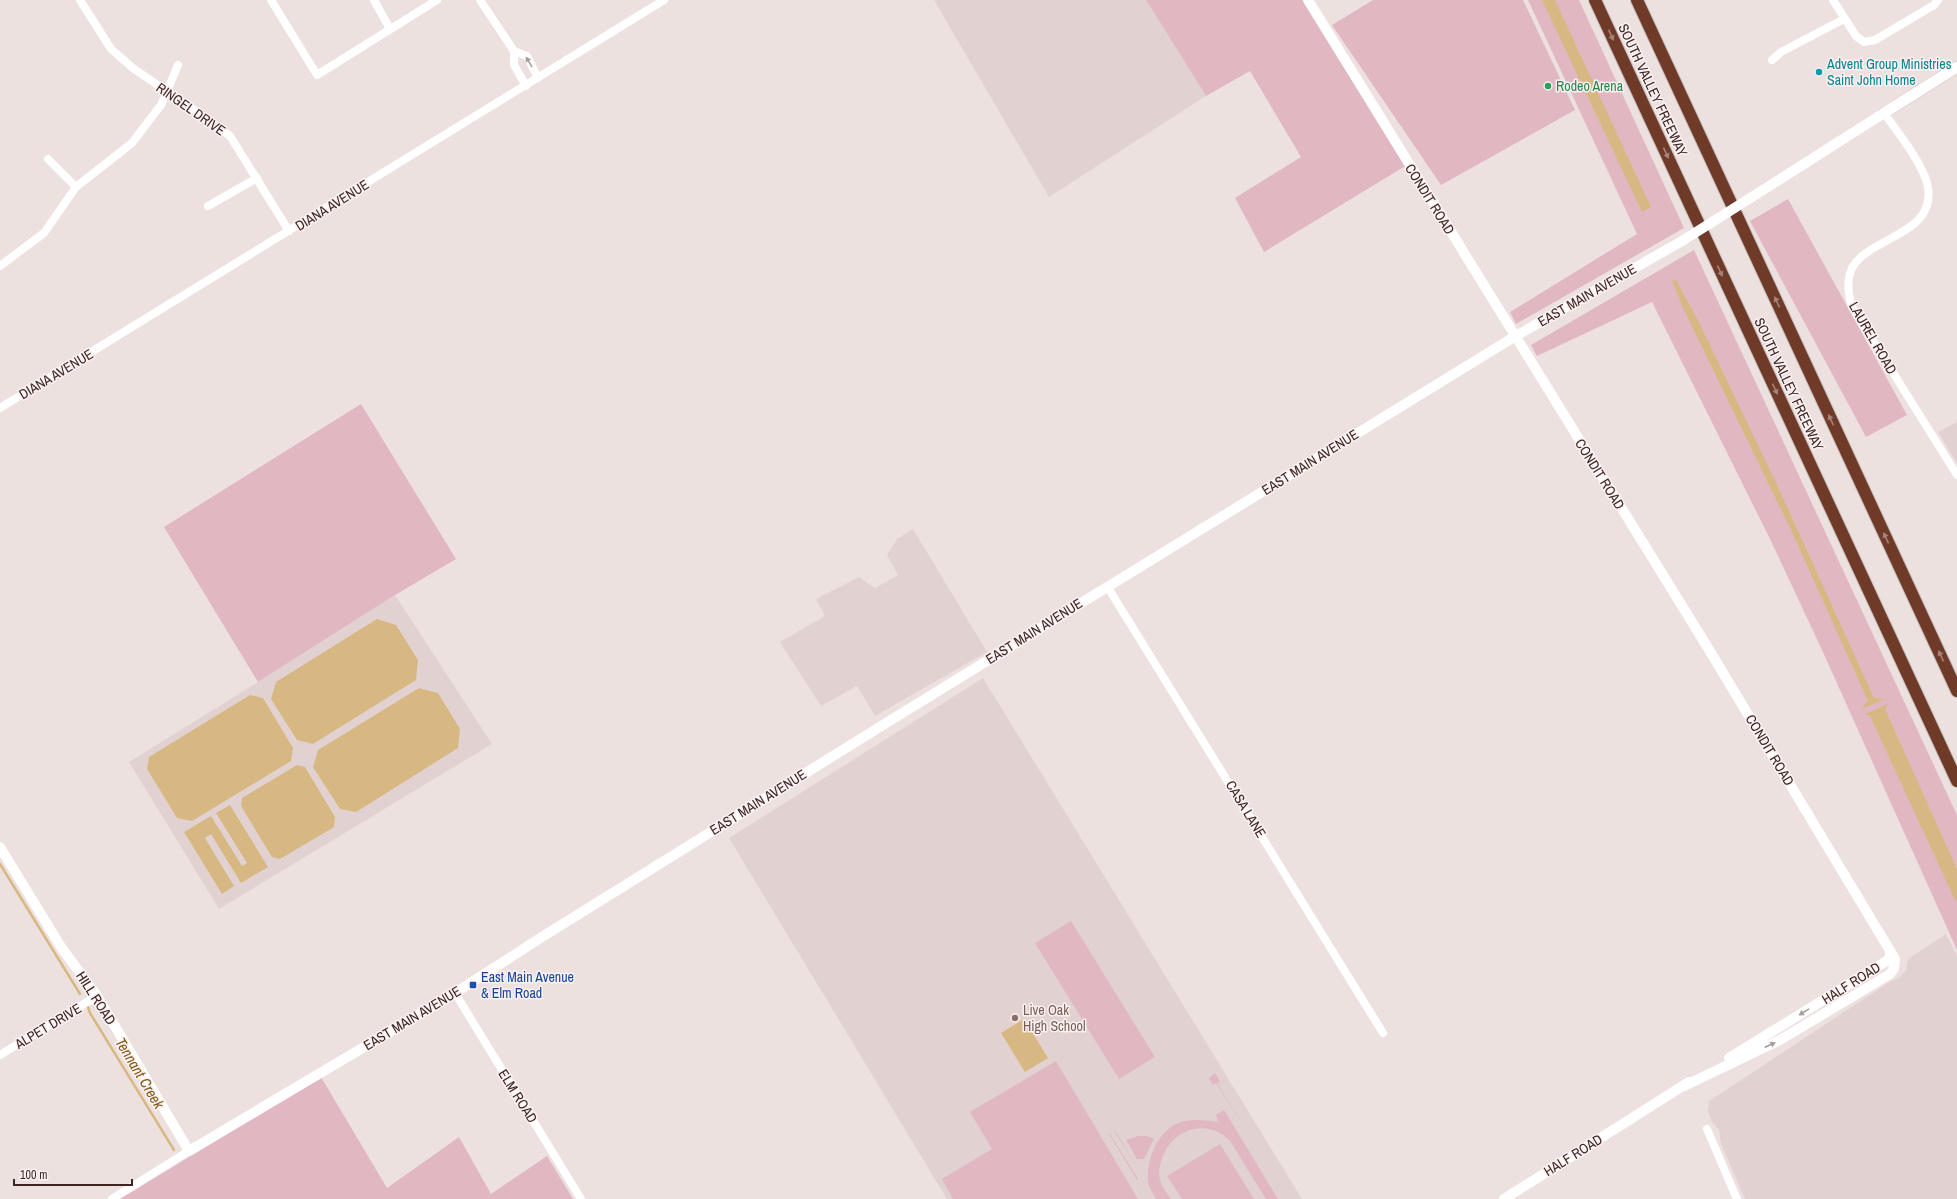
<svg xmlns="http://www.w3.org/2000/svg" width="1957" height="1199" font-family="'Archivo Narrow',sans-serif">
  <rect width="100%" height="100%" fill="#ede1e0"/>
  <!-- built -->
  <path fill="#e1d2d1" d="M934,0H1146L1206,96L1049,197Z
    M1957,422V463L1938,432Z
    M913,529L987,652L875,716L857,686L821,706L780,642L825,616L816,599L859,577L875,588L898,575L887,555L897,539Z
    M395,595L492,744L219,909L129,762L258,682Z
    M983,678L1302,1199H947L729,838Z
    M1946,934L1957,956V1199H1745L1721,1144L1719,1130L1712,1122L1708,1112L1709,1101L1891,981L1899,978L1906,970L1908,959Z"/>
  <!-- green -->
  <path fill="#e1b7c2" d="M1146,0H1306L1407,165L1264,252L1235,198L1301,157L1250,71L1206,96Z
    M1373,0H1523L1575,110L1441,185L1332,25Z
    M1528,0H1579L1684,228L1516,324L1510,312L1637,234Z
    M1788,199L1907,415L1866,437L1750,221Z
    M1694,250L1957,815V950L1822,650L1770,539L1652,302L1537,356L1531,345Z
    M361,404L456,559L395,595L258,682L164,527Z
    M1071,921L1155,1057L1119,1079L1035,943Z
    M1056,1061L1138,1199H953L942,1179L992,1149L970,1112Z
    M1215,1073L1220,1081L1217,1083L1244,1127L1216,1083L1213,1085L1209,1078Z
    M321,1077L387,1188L459,1137L491,1194L547,1156L573,1199H120Z
    M1224,1110L1278,1199H1266L1230,1141C1206,1116 1169,1130 1161,1162C1159,1169 1158,1176 1161,1183C1163,1189 1168,1194 1171,1199H1156C1153,1194 1149,1187 1148,1182C1146,1160 1158,1129 1181,1122C1193,1119 1205,1120 1218,1122L1216,1115Z
    M1114,1131H1115L1143,1177Z
    M1109,1134H1110L1138,1179L1137,1180Z
    M1138,1136H1147L1154,1139L1144,1159H1137L1126,1140Z
    M1220,1144L1254,1199H1182L1167,1176Z"/>
  <!-- water -->
  <path fill="#d8b882" d="M1542,0H1555L1651,207L1642,212Z
    M1676,280L1699,322L1779,489L1874,698L1885,699L1862,709L1868,701L1791,530L1684,310L1672,281Z
    M377,619L396,625L418,660L416,680L313,744L297,740L271,699L276,682Z
    M419,688L438,693L460,729L458,748L356,812L340,809L313,767L318,750Z
    M250,695L263,698L293,748L291,761L192,821L177,818L147,769L149,757Z
    M1888,704L1885,709L1957,869V900H1955L1870,716L1865,714Z
    M297,765L305,767L335,817L334,827L280,859L272,857L241,806L242,798Z
    M230,805L268,867L241,883L211,834L205,838L234,886L222,894L184,832L211,816L242,866L247,863L216,813Z
    M1024,1019L1048,1058L1025,1072L1001,1033Z"/>
  <g fill="none" stroke-linecap="round" stroke-linejoin="round">
    <!-- stream -->
    <path stroke="#d8b882" stroke-width="2.5" d="M0,864L80,994
      M88,1007L90,1013L174,1150"/>
    <!-- secondary casing -->
    <g stroke="#ceb5b3" stroke-width="12">
      <path id="secondary" d="M1884,113L1957,67"/>
    </g>
    <!-- motorway casing -->
    <g stroke="#c5bebc" stroke-width="14">
      <path id="motorway" d="M1595,0L1957,781
        M1637,0L1957,691"/>
    </g>
    <!-- minor -->
    <path stroke="#fff" stroke-width="8" d="M80,0L111,49L134,69L199,113L230,136L289,231
      M271,0L317,75L437,0
      M374,0L390,29
      M480,0L514,51L527,56L538,78
      M1833,0L1856,36L1864,42L1875,40L1934,5L1938,0
      M514,51V65L526,86
      M1772,60L1781,52L1844,19
      M1884,113C1897,131 1922,163 1927,183C1940,235 1869,236 1852,268C1846,281 1848,294 1852,307L1957,475
      M48,159L76,187
      M208,206L257,178
      M0,266L44,233L76,187L132,143L161,105L178,65
      M0,408L664,0
      M1107,586L1383,1033
      M455,993L581,1199
      M0,1055L97,996
      M1707,1129L1737,1199
      M112,1199L189,1151"/>
    <!-- tertiary -->
    <path stroke="#fff" stroke-width="10" d="M1308,0L1708,648L1895,959L1894,968L1890,974L1780,1040L1684,1086
      M1752,197L1884,113
      M0,847L61,947L97,996L189,1151L455,993L542,937L891,720L1514,337L1682,241
      M1729,1058L1885,962L1890,958V950
      M1504,1199L1689,1082"/>
    <!-- secondary -->
    <use href="#secondary" stroke="#fff" stroke-width="11"/>
    <!-- motorway -->
    <use href="#motorway" stroke="#6f3a28" stroke-width="12"/>
    <!-- tertiary-bridge -->
    <path stroke="#fff" stroke-width="10" d="M1682,241L1752,197"/>
  </g>
  <!-- one-way arrows -->
  <defs><path id="oneway-solid" d="M-6-.8H1V-3.2L6.5 0L1 3.2V.8H-6Z"/></defs>
  <g fill="#a68379">
    <use href="#oneway-solid" transform="translate(1611 35) rotate(65)"/>
    <use href="#oneway-solid" transform="translate(1666 153) rotate(65)"/>
    <use href="#oneway-solid" transform="translate(1720 271) rotate(65)"/>
    <use href="#oneway-solid" transform="translate(1777 302) rotate(-115)"/>
    <use href="#oneway-solid" transform="translate(1775 389) rotate(65)"/>
    <use href="#oneway-solid" transform="translate(1831 420) rotate(-115)"/>
    <use href="#oneway-solid" transform="translate(1886 538) rotate(-115)"/>
    <use href="#oneway-solid" transform="translate(1941 656) rotate(-115)"/>
  </g>
  <g fill="#a99d9a">
    <use href="#oneway-solid" transform="translate(529 62) rotate(-121)"/>
    <use href="#oneway-solid" transform="translate(1804 1012) rotate(148)"/>
    <use href="#oneway-solid" transform="translate(1770 1045) rotate(-25)"/>
  </g>
  <!-- markers -->
  <circle fill="#0f9aa8" stroke="#f9f1f2" stroke-width="1.5" cx="1819" cy="72" r="4"/>
  <circle fill="#2e9e5b" stroke="#f9f1f2" stroke-width="1.5" cx="1548" cy="86" r="4"/>
  <rect fill="#1a4fb4" stroke="#f9f1f2" stroke-width="1.5" x="469" y="981" width="8" height="8" rx="2"/>
  <circle fill="#8d6e63" stroke="#f9f1f2" stroke-width="1.5" cx="1015" cy="1018" r="4"/>
  <g text-anchor="middle" dominant-baseline="central" stroke-width="3" stroke-linejoin="round" paint-order="stroke">
    <!-- culture labels -->
    <g font-size="14" fill="#0d838f" stroke="#f9f1f2" text-anchor="start">
      <text x="1827" y="64">Advent Group Ministries<tspan x="1827" dy="16">Saint John Home</tspan></text>
    </g>
    <!-- leisure labels -->
    <g font-size="14" fill="#27864d" stroke="#f9f1f2" text-anchor="start">
      <text x="1556" y="86">Rodeo Arena</text>
    </g>
    <!-- street labels -->
    <g font-size="14" fill="#3f251f" stroke="#f9f1f2">
      <text transform="translate(1653 90) rotate(65)">SOUTH VALLEY FREEWAY</text>
      <text transform="translate(191 109) rotate(35)">RINGEL DRIVE</text>
      <text transform="translate(1430 199) rotate(58)">CONDIT ROAD</text>
      <text transform="translate(332 205) rotate(-32)">DIANA AVENUE</text>
      <text transform="translate(1587 295) rotate(-30)">EAST MAIN AVENUE</text>
      <text transform="translate(1873 338) rotate(60)">LAUREL ROAD</text>
      <text transform="translate(56 374) rotate(-31)">DIANA AVENUE</text>
      <text transform="translate(1789 384) rotate(65)">SOUTH VALLEY FREEWAY</text>
      <text transform="translate(1310 462) rotate(-32)">EAST MAIN AVENUE</text>
      <text transform="translate(1600 474) rotate(58)">CONDIT ROAD</text>
      <text transform="translate(1034 631) rotate(-32)">EAST MAIN AVENUE</text>
      <text transform="translate(1770 750) rotate(59)">CONDIT ROAD</text>
      <text transform="translate(758 802) rotate(-32)">EAST MAIN AVENUE</text>
      <text transform="translate(1246 809) rotate(59)">CASA LANE</text>
      <text transform="translate(1851 983) rotate(-32)">HALF ROAD</text>
      <text transform="translate(96 998) rotate(57)">HILL ROAD</text>
      <text transform="translate(412 1018) rotate(-31)">EAST MAIN AVENUE</text>
      <text transform="translate(48 1026) rotate(-31)">ALPET DRIVE</text>
      <text transform="translate(518 1096) rotate(58)">ELM ROAD</text>
      <text transform="translate(1573 1155) rotate(-32)">HALF ROAD</text>
    </g>
    <!-- transit labels -->
    <g font-size="14" fill="#164399" stroke="#f9f1f2" text-anchor="start">
      <text x="481" y="977">East Main Avenue<tspan x="481" dy="16">&amp; Elm Road</tspan></text>
    </g>
    <!-- education labels -->
    <g font-size="14" fill="#785e54" stroke="#f9f1f2" text-anchor="start">
      <text x="1023" y="1010">Live Oak<tspan x="1023" dy="16">High School</tspan></text>
    </g>
    <!-- water labels -->
    <g font-size="15" font-style="italic" fill="#825913" stroke="#f9f1f2">
      <text transform="translate(140 1073) rotate(59)">Tennant Creek</text>
    </g>
  </g>
  <!-- scale -->
  <path d="M14 1179v6h118v-6" fill="none" stroke="#3f251f" stroke-width="2"/>
  <text x="20" y="1179" font-size="12" fill="#3f251f" stroke="#f9f1f2" stroke-width="3" paint-order="stroke">100 m</text>
</svg>
